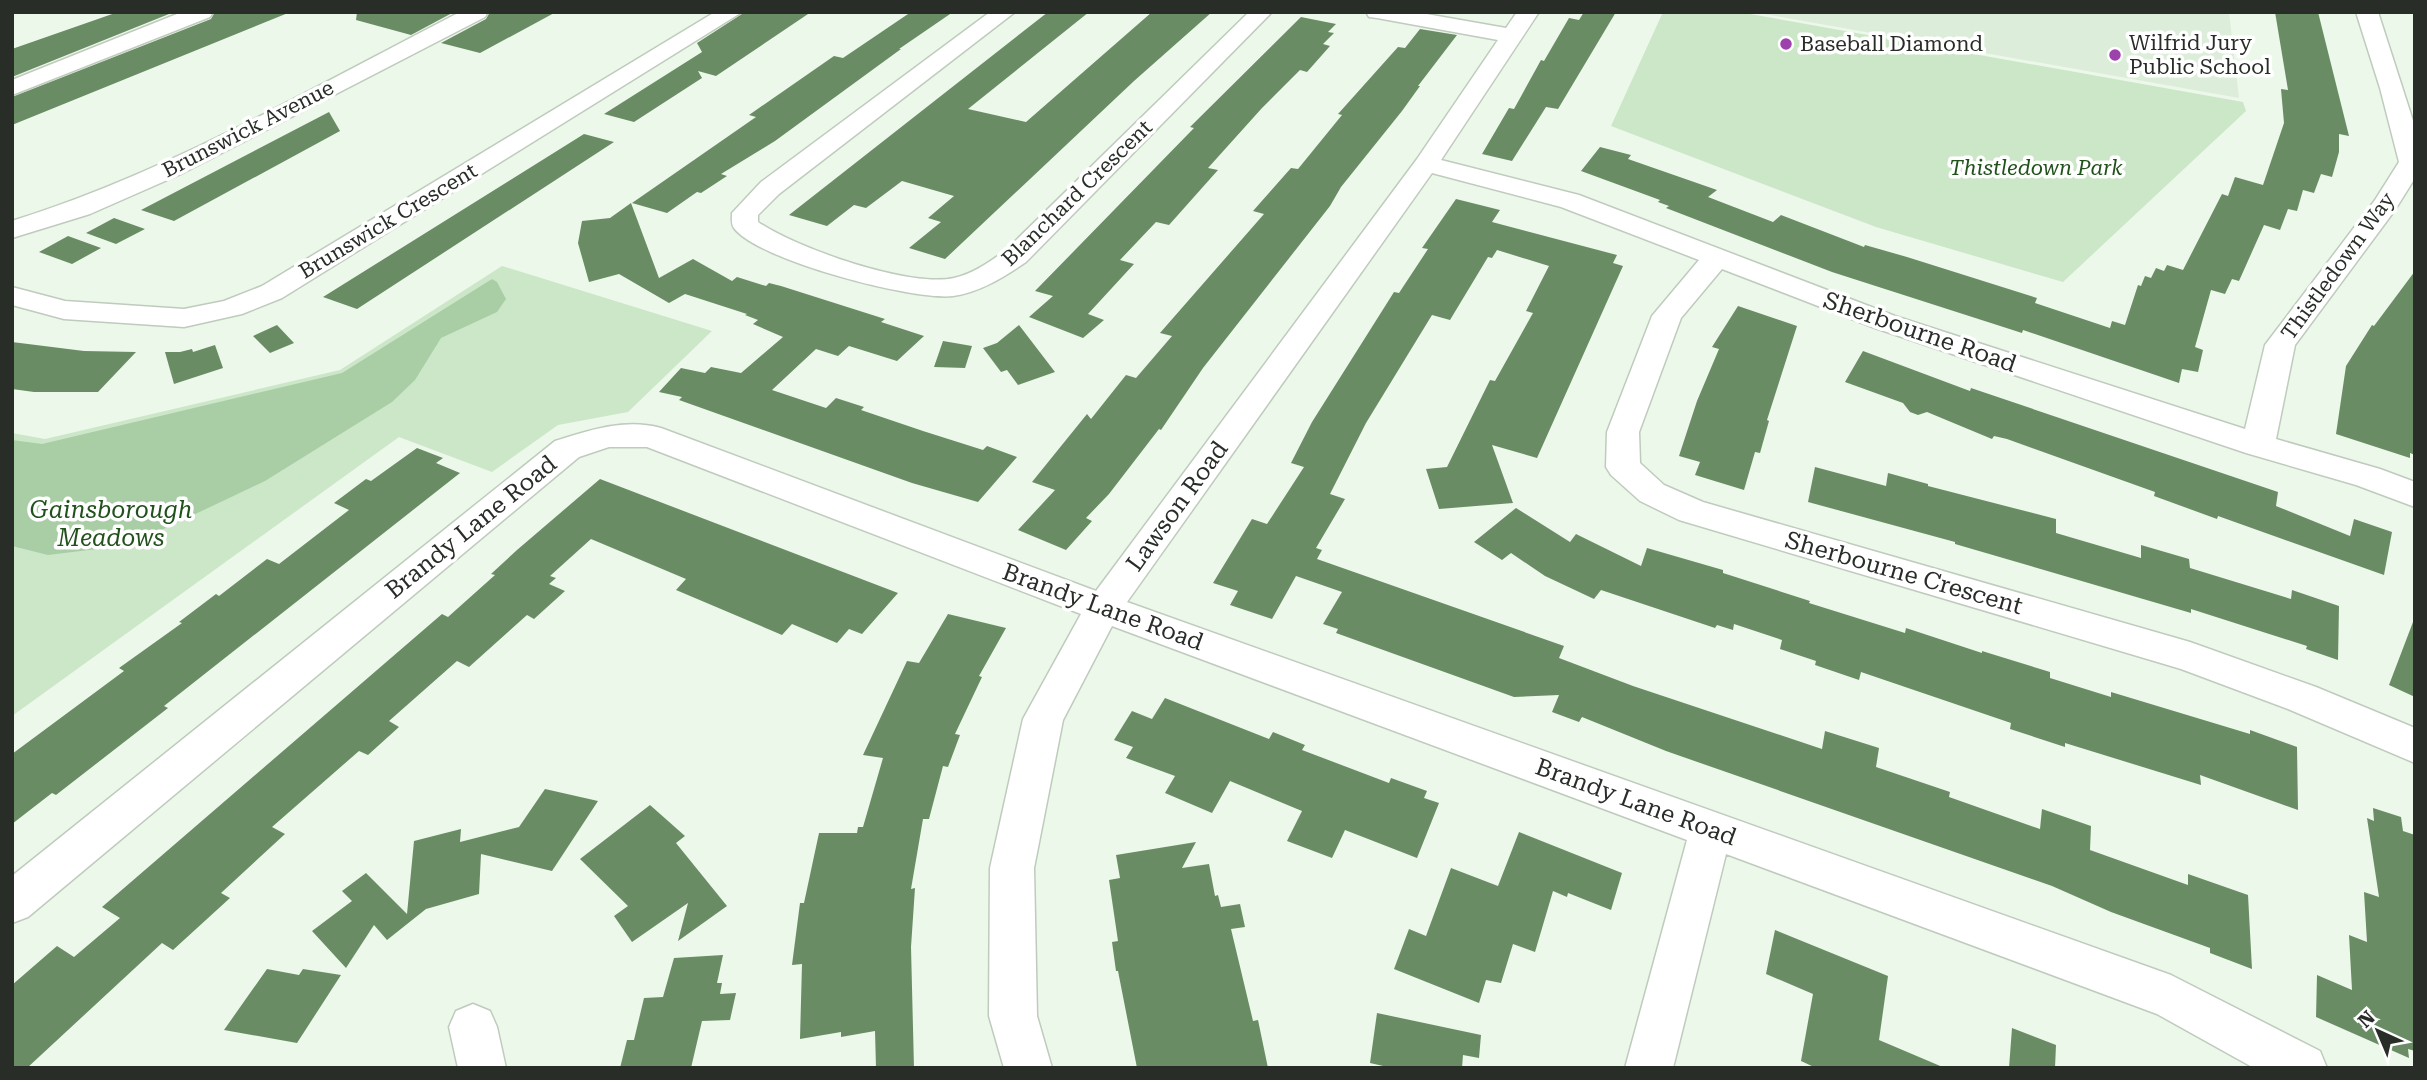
<svg xmlns="http://www.w3.org/2000/svg" width="2427" height="1080" font-family="'Roboto Serif',serif">
  <rect width="100%" height="100%" fill="#ecf8ea"/>
  <!-- built -->
  <path fill="#dceeda" d="M1753,12H2229L2239,98Z"/>
  <!-- green -->
  <path fill="#cce7c8" d="M1663,12H1739L2243,102L2246,111L2063,282L1876,227L1611,126Z
    M502,266L712,331L628,412L558,425L492,472L399,437L12,716V433L45,439L340,370Z"/>
  <!-- forest -->
  <path fill="#a9cea5" d="M492,279L497,282L506,299L497,312L441,338L415,380L392,402L265,481L130,545L48,555L12,546V440L42,444L342,373Z"/>
  <!-- building -->
  <path fill="#6a8c65" d="M118,12H174L12,77V49Z
    M215,12L288,13L12,125V97L211,19Z
    M357,12H454L411,35L356,20Z
    M490,12H556L480,53L441,43L486,19Z
    M745,12H811L716,76L698,71L702,78L634,122L604,114L702,52L697,43Z
    M911,12H953L899,49H901L775,141L721,174L727,176L701,193L697,192L667,213L632,203L756,117L749,115L834,56L843,58Z
    M1048,12H1089L968,109L1026,122L1152,12H1212L1134,81L945,259L909,248L941,222L928,218L954,196L902,181L866,208L854,205L827,226L789,215Z
    M1584,12H1616L1558,109L1546,107L1512,161L1482,154L1509,108L1514,109L1541,60L1544,61L1569,18L1579,20Z
    M2275,12H2318L2349,136L2339,134V152L2332,177L2321,174L2314,193L2303,190L2297,211L2288,209L2280,230L2264,225L2239,281L2232,279L2225,294L2211,290L2195,347L2203,350L2198,372L2182,369L2179,383L2023,330L2022,333L1832,272L1666,208L1669,206L1658,202L1660,200L1581,171L1600,147L1631,155L1628,159L1717,190L1708,197L1773,222L1781,215L1864,247L1865,245L1907,257L2037,298L2035,303L2110,328L2112,321L2125,325L2138,285L2141,286L2145,276L2151,278L2156,268L2164,271L2167,265L2183,270L2222,194L2228,196L2235,177L2263,185L2284,123L2281,89L2288,90Z
    M1301,17L1336,24L1328,32L1334,33L1323,44L1330,46L1307,72L1300,70L1262,108L1208,168L1218,170L1169,225L1156,222L1120,260L1134,264L1088,314L1104,320L1083,338L1029,317L1053,296L1035,291L1194,128L1190,127Z
    M1420,29L1457,35L1418,86H1420L1402,111L1341,187L1330,206L1203,368L1161,430L1159,429L1109,494L1086,518L1092,521L1066,550L1018,530L1055,490L1032,482L1087,414L1091,419L1126,375L1136,378L1172,336L1160,333L1264,214L1253,211L1291,168L1298,169L1342,115L1338,114L1398,47L1405,48Z
    M329,112L340,131L174,221L141,210Z
    M584,134L614,142L357,309L323,297Z
    M1456,199L1500,210L1492,222L1617,255L1613,263L1623,266L1537,458L1492,445L1513,503L1439,509L1426,469L1447,467L1490,380L1495,381L1533,313L1526,311L1549,266L1497,250L1492,258L1488,257L1450,320L1432,315L1366,423L1330,494L1345,499L1316,548L1322,550L1317,559L1564,646L1559,658L1633,686L1822,749L1825,731L1879,748L1876,767L1950,792L1949,797L2040,829L2042,809L2091,826L2090,850L2188,885V874L2248,895L2252,969L2210,953V948L2111,912L2052,886L1666,751L1582,717L1579,722L1552,712L1559,695L1514,697L1336,633L1338,629L1323,624L1342,592L1296,576L1272,619L1230,605L1238,591L1213,583L1252,519L1267,524L1304,467L1291,463L1312,422L1394,292L1399,293L1428,249L1422,248Z
    M631,203L659,278L693,259L732,281L737,277L766,286L769,283L781,286L885,319L881,322L924,336L897,361L849,346L838,356L816,349L772,390L826,408L836,398L864,407L861,410L923,431L983,450L987,446L1017,457L978,502L912,483L679,400L682,397L659,392L681,368L705,373L711,367L741,373L783,337L753,324L758,320L745,315L747,314L685,294L669,303L619,274L589,282L578,243L582,221L610,218Z
    M114,218L145,229L116,244L86,233Z
    M68,236L101,248L72,264L39,252Z
    M2415,271V455L2410,453V458L2336,434L2346,366L2372,325L2374,326Z
    M1738,306L1797,326L1767,420L1769,421L1760,453L1755,452L1744,490L1695,475L1700,462L1679,456L1697,401L1719,349L1712,347Z
    M277,325L294,343L270,353L253,336Z
    M1019,325L1055,372L1018,385L1007,370L1001,372L983,348L997,343Z
    M943,341L972,346L965,368L934,367Z
    M12,342L84,351L136,352L98,392H34L12,389Z
    M215,345L223,368L174,384L165,352H180L192,349L193,352Z
    M1863,351L1970,391L1971,388L2278,492L2276,506L2350,536L2354,519L2392,532L2384,575L2218,516L2217,519L2154,496L2155,492L2007,439L1994,436L1992,439L1927,412L1918,415L1910,412L1903,403L1845,382Z
    M417,448L443,458L436,463L460,473L164,706L168,708L56,795L52,793L12,824V754L124,671L119,668L182,623L179,622L216,594L219,596L267,559L279,564L349,510L334,503L366,479L371,481Z
    M1815,467L1886,486L1888,473L1928,484V486L2056,519V533L2141,558V545L2189,559L2190,568L2291,599L2292,590L2339,606L2338,660L2306,649L2307,646L2191,609V613L1955,544V542L1808,502Z
    M600,479L898,593L862,634L849,629L837,643L792,624L782,635L676,590L686,579L591,539L550,576L556,578L549,584L565,591L534,619L527,615L469,667L457,661L389,721L399,727L368,755L359,751L272,827L285,834L221,893L230,898L173,950L162,943L27,1068H12V985L57,946L74,957L120,918L102,907L442,614L448,617L495,575L491,574L517,550Z
    M1516,508L1570,542L1576,534L1641,566L1647,548L1723,570V573L1810,601L1809,603L1905,633L1906,628L1982,653V651L2050,672V678L2111,697V692L2250,734V730L2297,747L2298,810L2200,775L2201,785L2065,743V747L2010,729L2011,723L1861,672L1859,680L1815,665L1816,661L1780,649L1782,640L1734,624L1733,630L1717,625L1715,628L1601,590L1594,599L1545,576L1511,553L1502,560L1474,542Z
    M948,614L1006,628L979,676L982,677L955,734L960,735L948,767L943,766L929,819H923L911,889L915,888L911,947L914,1068H876L875,1031L841,1037V1032L800,1039L802,964L792,965L800,903H804L819,833H857L858,827H863L883,758L863,755L907,661L919,663Z
    M2413,622H2415V697L2389,685Z
    M1165,698L1269,739L1273,732L1305,745L1302,750L1389,783L1391,778L1427,791L1424,798L1439,803L1417,858L1345,830L1332,858L1287,841L1302,811L1230,781L1212,813L1165,793L1175,776L1126,758L1133,747L1114,740L1132,711L1152,719Z
    M545,789L598,801L552,871L481,854L479,894L426,909L387,940L374,925L346,968L312,931L352,901L342,891L366,873L407,914L414,841L461,829L460,842L519,827Z
    M650,805L685,836L676,843L727,906L678,941L688,903L632,942L614,916L628,906L580,859Z
    M2373,808L2401,817L2403,831L2415,835V1051L2408,1049L2409,1058L2316,1017L2317,975L2352,990L2349,935L2367,942L2364,892L2379,897L2367,818L2374,821Z
    M1519,832L1622,873L1611,910L1568,893L1567,897L1553,891L1535,952L1513,944L1501,983L1486,980L1479,1003L1394,969L1409,929L1426,936L1451,868L1498,886Z
    M1196,842L1182,868L1209,864L1215,896L1218,895L1221,907L1240,904L1245,927L1231,929L1253,1021L1258,1020L1268,1068H1137L1118,971H1116L1112,942L1118,941L1109,880L1120,878L1116,855Z
    M1775,930L1888,976L1879,1040L1945,1068H1816L1801,1061L1813,994L1766,974Z
    M723,955L717,983H722L720,994L736,993L730,1020L702,1021L691,1068H620L627,1040H634L644,998L663,997L674,958Z
    M267,969L299,975L303,969L341,975L297,1043L224,1030Z
    M1377,1013L1481,1035L1479,1058L1463,1055L1462,1068H1392L1370,1063Z
    M2012,1028L2056,1045L2055,1068H2009Z"/>
  <g fill="none" stroke-linecap="round" stroke-linejoin="round">
    <!-- minor casing -->
    <g stroke="#bfcbbd" stroke-width="3">
      <path id="minor" d="M182,12H213L210,17L12,95V80Z
        M460,12H488L485,17L181,174L90,214L12,238V221C169,172 314,87 460,12Z
        M715,12H742L282,298L242,314L184,327L64,319L12,305V287L65,301L184,309L224,301L262,286Z
        M990,12H1015L779,194L758,215V222C796,248 909,288 954,278C973,274 991,261 1006,250L1249,12H1272L1026,262C1004,277 980,292 953,296C914,301 757,260 734,228C731,224 732,219 732,213L761,182Z
        M1366,12H1415L1506,28L1517,12H1539L1441,160L1579,195L1895,316L2245,429L2265,345L2375,200L2399,162L2380,88L2356,12H2378L2415,127V178L2395,210L2295,345L2276,439L2380,469L2415,482V507L2356,485L2246,453L1875,328L1722,269L1681,318L1639,432L1640,463L1664,485L1703,502L2190,642L2316,687L2415,728V763L2288,709L2181,669L1679,520L1640,501L1611,475L1606,467L1607,432L1652,316L1699,260L1561,207L1432,173L1127,602L2171,975L2320,1051L2327,1068H2254L2157,1014L1726,854L1673,1068H1625L1687,840L1112,626L1063,720L1034,868L1037,1016L1052,1068H1004L989,1016L990,868L1023,719L1081,614L647,447H609L579,457L28,917L12,923V876L555,441C590,430 625,418 661,428L1096,591L1417,159L1498,40L1377,18L1369,17Z
        M473,1004L490,1011L497,1027L506,1068H458L449,1027L456,1011Z"/>
    </g>
    <!-- minor -->
    <use href="#minor" fill="#fff" fill-rule="evenodd"/>
  </g>
  <!-- markers -->
  <g fill="#9d41ac" stroke="#fff" stroke-width="2.5">
    <circle cx="1786" cy="44" r="7"/>
    <circle cx="2115" cy="55" r="7"/>
  </g>
  <g text-anchor="middle" dominant-baseline="central" stroke-width="7" stroke-linejoin="round" paint-order="stroke">
    <!-- far-poi labels -->
    <g font-size="21" fill="#282d28" stroke="#fff" text-anchor="start">
      <text x="2129" y="43">Wilfrid Jury<tspan x="2129" dy="24">Public School</tspan></text>
      <text x="1800" y="44">Baseball Diamond</text>
    </g>
    <!-- far-street labels -->
    <g font-size="21" fill="#282d28" stroke="#fff">
      <text transform="translate(248 129) rotate(-27)">Brunswick Avenue</text>
      <text transform="translate(1077 193) rotate(-44)">Blanchard Crescent</text>
      <text transform="translate(388 221) rotate(-31)">Brunswick Crescent</text>
      <text transform="translate(2338 266) rotate(-54)">Thistledown Way</text>
    </g>
    <!-- far-park labels -->
    <g font-size="21" font-style="italic" fill="#21521c" stroke="#fff">
      <text x="2036" y="168">Thistledown Park</text>
    </g>
    <!-- street labels -->
    <g font-size="24" fill="#282d28" stroke="#fff">
      <text transform="translate(1920 332) rotate(19)">Sherbourne Road</text>
      <text transform="translate(1177 506) rotate(-54)">Lawson Road</text>
      <text transform="translate(471 527) rotate(-39)">Brandy Lane Road</text>
      <text transform="translate(1904 573) rotate(16)">Sherbourne Crescent</text>
      <text transform="translate(1103 607) rotate(20)">Brandy Lane Road</text>
      <text transform="translate(1636 802) rotate(20)">Brandy Lane Road</text>
    </g>
    <!-- park labels -->
    <g font-size="24" font-style="italic" fill="#21521c" stroke="#fff">
      <text x="111" y="510">Gainsborough<tspan x="111" dy="28">Meadows</tspan></text>
    </g>
  </g>
  <!-- border -->
  <rect width="2427" height="1080" fill="none" stroke="#282d28" stroke-width="28"/>
  <!-- north arrow -->
  <g transform="translate(2378 1031) rotate(316)" stroke="#ffffff" stroke-width="5" paint-order="stroke">
  <path d="M0-5L12 26L0 18L-12 26Z" fill="#282d28"/>
  <text y="-10" font-size="19" font-weight="bold" text-anchor="middle" fill="#282d28">N</text>
  </g>
</svg>
